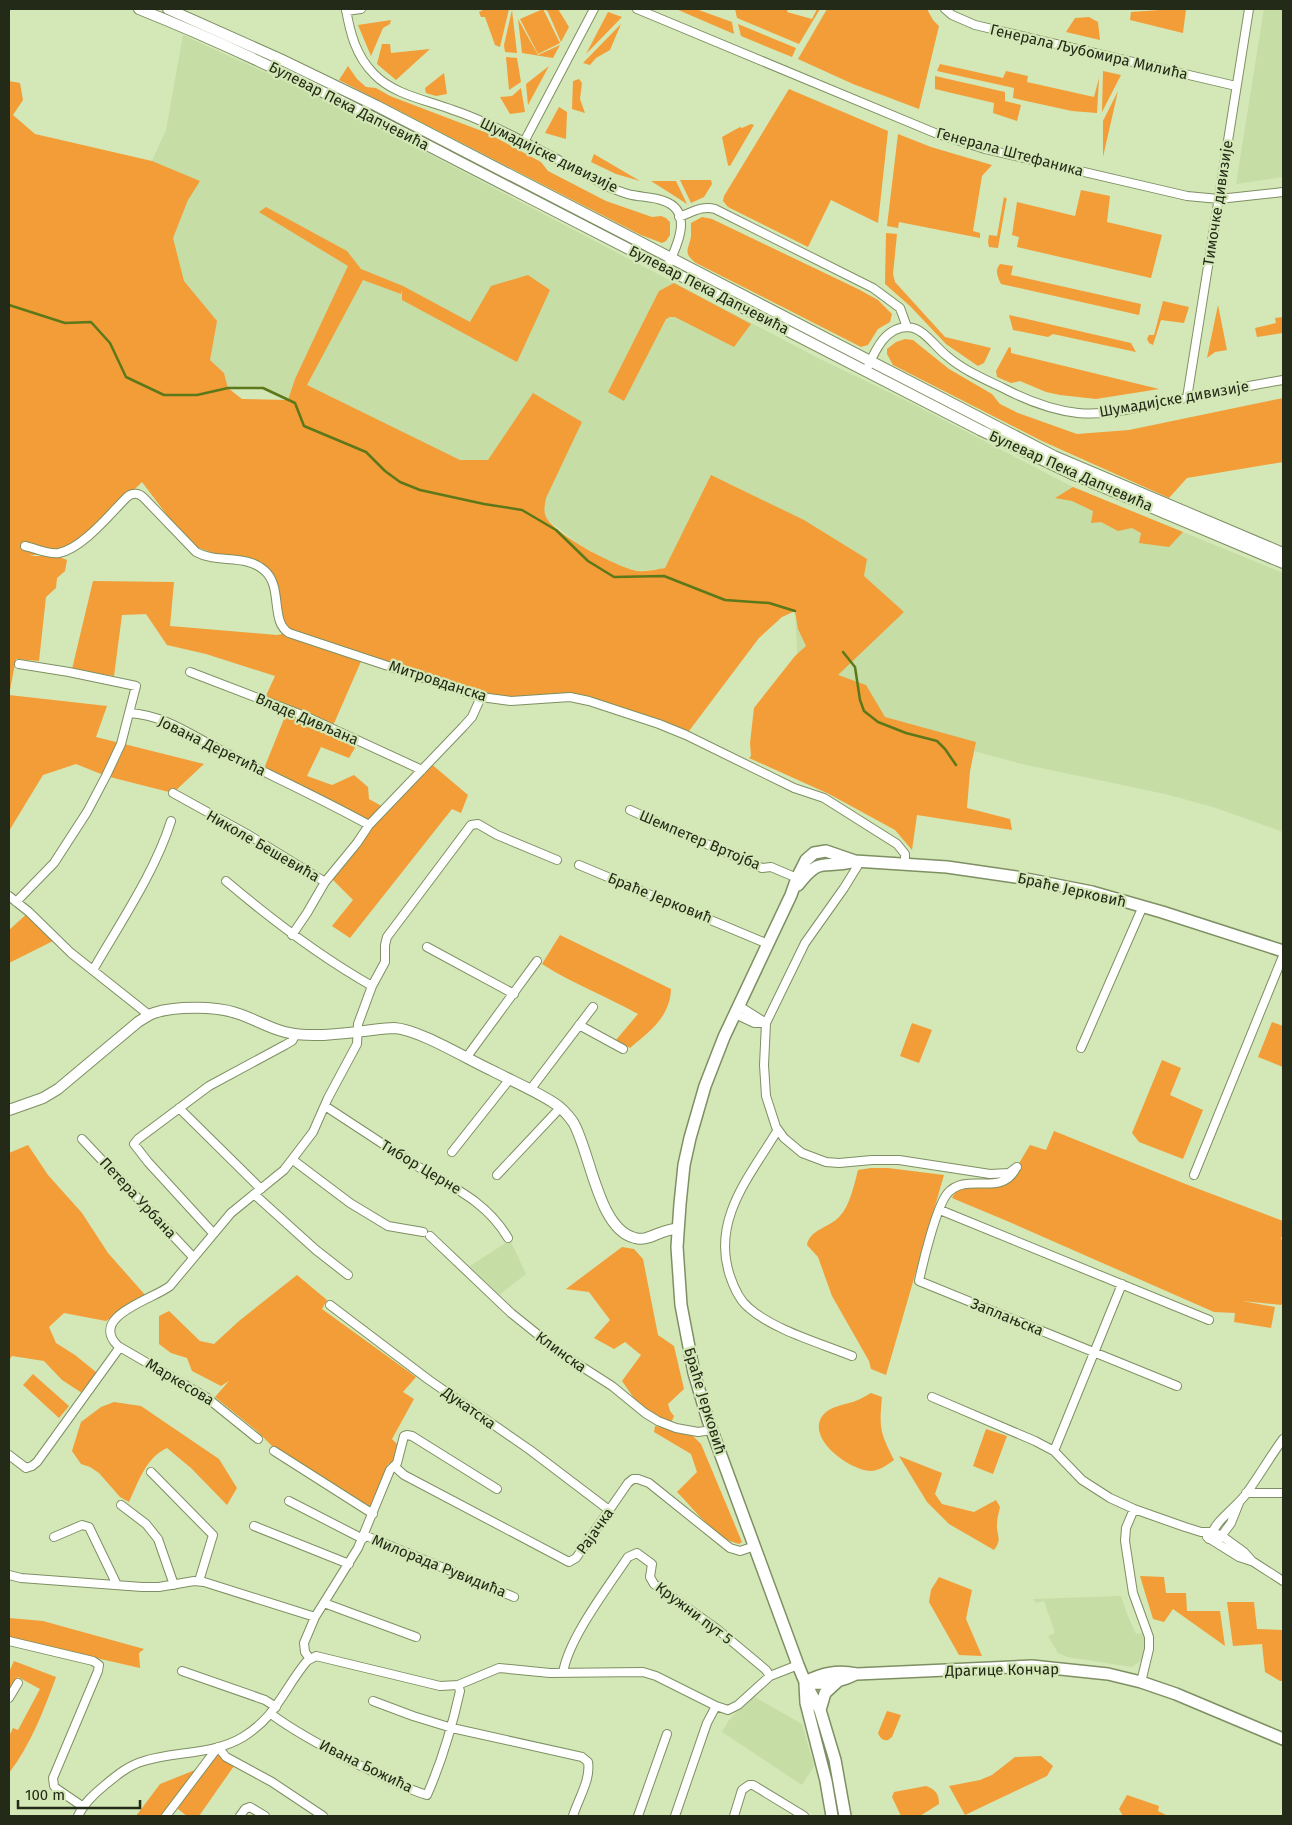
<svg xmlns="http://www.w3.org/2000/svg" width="1292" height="1825" font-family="'Fira Sans',sans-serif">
  <rect width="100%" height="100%" fill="#d4e7b7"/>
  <!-- built -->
  <path fill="#c6dda6" d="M1264,9H1283V177L1236,184Z
    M183,35L330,102L818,358L907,401L1073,487L1283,573V832L1213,807L1165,794L1022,764L911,734L798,669L795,611L725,600L665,568L638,571L612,563L577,543L547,519L263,388H228L224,373L182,334L152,161L166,130Z
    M510,1240L526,1274L499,1295L470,1266Z
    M1121,1596L1127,1614L1136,1634L1144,1633L1145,1646L1142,1660L1132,1667L1067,1657L1058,1653L1048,1636L1055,1633L1044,1601L1036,1603L1033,1599Z
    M753,1696L802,1724L814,1766L802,1785L722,1732L729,1720Z"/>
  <!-- green -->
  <path fill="#f29d37" d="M485,9H509L500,47L495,45L485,17H481L479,12Z
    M543,9L560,43L538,54L520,19Z
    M545,9H558L569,27L561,42L548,12Z
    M676,9H696L732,22L734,34Z
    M735,9H788L787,12L812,19L817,9H820L799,44L737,18Z
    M827,9H927L933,20L939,26L919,109L853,84L798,59Z
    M1174,9H1186L1183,33L1130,20L1131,12Z
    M512,10L517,53L505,52L504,45Z
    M608,12L622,17L586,54Z
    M1089,17L1098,22L1100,40L1066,32L1075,18Z
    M518,19L538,55L560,45L553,58L522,53Z
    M391,20L390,24L383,28L371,56L358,25Z
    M621,24L610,50L596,58L590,65L583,63Z
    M738,24L796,48L792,57L741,36Z
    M382,44H390L391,53L430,49L396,80L377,64Z
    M506,57L517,58L521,82L509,90Z
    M940,64L1003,78L1006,71L1028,76L1027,82L1094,97L1099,78L1097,113L1072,111L1013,98L1014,88L937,71Z
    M348,66L357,79L366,87L376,88L390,96L487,133L541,162L548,171L606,201L652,217L661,216L666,218L670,222V235L666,241L662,243L641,235L339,80Z
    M549,66L528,105L526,84Z
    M1103,71L1121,75L1102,112Z
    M444,73L447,94L436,96L426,93L425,88Z
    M935,76L1005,92V101L1021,105L1017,121L993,113L994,103L935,89Z
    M579,79L582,83L580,99L585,113L572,109L573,81Z
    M9,81L20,83L23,100L13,115L35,134L152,161L200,181L188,200L173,238L184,281L217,321L210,360L224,373L228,388L242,399L288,400L295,379L348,266L259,212L266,207L347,251L361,269L403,286L470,322L491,286L528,275L550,290L517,362L402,300V290L401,294L363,280L307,385L460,460H488L533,393L582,422L546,498C545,505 543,510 546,517C555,535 618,568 638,571C646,572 657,569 665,568L711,475L804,520L867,559L864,576L904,612L838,675L866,685L885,717L976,742L970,771L967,808L1010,819L1012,830L917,815L912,850L895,830L829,794L749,758L751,756L750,743L754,708L795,656L806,646L798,629L795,611L782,617L759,638L686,735L589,701L501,700L363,657L332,728L359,741L349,758L321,747L307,776L332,785L354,775L368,787L369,799L385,808L429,762L468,795L461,813L452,809L350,938L332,926L353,900L330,877L369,825L263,771L288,709L264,700L275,676L206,654L167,645L146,614L122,615L114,676L72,669L93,581L174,582L170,626L277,635L288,633L286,632L266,571L196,547L176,527L142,482L84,539L68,549L29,556H57L67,560L65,571L57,578L56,588L46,597L39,661L16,659L9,695L107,706L96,737L204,764L173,793L106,776L76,764L43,775L9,831Z
    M521,88L525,112L510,114L500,97L512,96Z
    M789,89L888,131L878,223L831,200L808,247L728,207L723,201L724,196Z
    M1118,91L1103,157V121Z
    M559,107L567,112L566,139L545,133Z
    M751,124L754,125L730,166L728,165L722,137L740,127L742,128Z
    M898,134L931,147L992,165L982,176L973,231L980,233V238L899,222L898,228L887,226Z
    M594,154L640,181L616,174L591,162Z
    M680,180H711L712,184L704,197L691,203Z
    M651,181H676L687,204Z
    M1081,190L1110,196L1107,222L1162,235L1151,278L1017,247L1019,237L1012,235L1017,202L1075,216Z
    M1004,197L1007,199L1006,202L998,248L989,247L988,242L989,235L997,236Z
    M702,217L712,219L858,289L878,300L892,314L890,322L878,329L868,345L861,347L696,263C682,252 689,250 691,236C691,231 691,227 691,223Z
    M886,233L897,234L893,274L895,282L945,337L991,348L984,363L978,366L946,344L910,306L885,284Z
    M1000,264L1013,266L1011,275L1141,304L1139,315L1001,284C998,277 994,271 1000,264Z
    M674,283L751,324L734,347L675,317H670L666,319L624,401L608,392L659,291Z
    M1163,301L1189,307L1184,323L1161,320L1153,345L1149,343L1147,339L1149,335H1154Z
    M1218,305L1227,350L1215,352L1207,358Z
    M1009,315L1131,343L1136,352L1053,334L1048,337L1013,330Z
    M1283,317V333L1257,337L1255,328L1276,323L1275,318Z
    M905,339L913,340L949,369L992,394L1000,404L1018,413L1077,434L1129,430L1283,398V462L1187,478L1169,498L1042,441L893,365L887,354V349L896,342Z
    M1009,347L1011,348V353L1159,389L1096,399L1060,395L1046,392L1020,381L1011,383L997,377L996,371Z
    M1073,487L1183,532L1169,547L1139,543L1141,533L1132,528L1118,531L1101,522L1091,523L1093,511L1072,501L1055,498Z
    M29,912L57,939L9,963V930Z
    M560,935L671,989C670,1017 650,1031 630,1048L616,1040L638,1014C606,996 573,984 542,964Z
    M1272,1022L1283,1026V1067L1258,1057Z
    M912,1023L932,1030L919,1063L900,1056Z
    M1162,1060L1181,1068L1170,1095L1203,1110L1183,1159L1139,1142L1132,1133Z
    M1054,1131L1188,1185L1283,1221V1235L1281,1238L1283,1243V1301L1281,1305L1242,1301L1275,1307L1271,1328L1234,1322L1235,1313L1214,1312L1007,1221L952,1198L956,1191L961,1188L991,1184L1012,1175L1030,1145L1046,1150Z
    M28,1145L48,1175L82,1213L108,1253L146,1296L106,1321L64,1313L49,1327L56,1343L75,1355L96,1372V1376L82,1393L62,1380L44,1361L12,1356L9,1360V1153Z
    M871,1168H888L944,1175L886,1375L871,1369L869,1361L832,1296L818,1257L807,1245C809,1230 830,1227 839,1217C850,1206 854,1185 858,1170Z
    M622,1247L634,1249L643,1259L658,1335L674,1346L684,1389L668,1404L670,1411L674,1416L671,1423L638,1404L622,1381L641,1355L625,1342L614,1349L594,1338L610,1320L589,1292L566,1289Z
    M297,1275L327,1300L322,1309L416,1377L403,1392L414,1399L392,1439L398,1445L394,1462L388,1464L373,1509L272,1446L257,1431L215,1397L229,1381L221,1386L192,1371L187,1358L171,1353L159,1344V1316L169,1311L200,1341L214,1344L239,1321Z
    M33,1374L69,1406L59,1418L23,1385Z
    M871,1393L882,1397C879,1428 880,1432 894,1460C887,1465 879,1471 870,1471C849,1470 805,1438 823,1415C831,1405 847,1405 858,1400C863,1398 867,1395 871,1393Z
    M114,1402L141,1406L219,1459L237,1488L227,1505L191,1468L167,1448C146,1457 138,1483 129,1502L120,1497L99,1473L90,1467L81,1464L72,1451L81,1422L101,1407Z
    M655,1426L691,1434L701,1444L742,1542L739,1544C716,1539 694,1509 677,1492L697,1472L691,1454L654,1432Z
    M986,1429L1007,1436L993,1474L973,1466Z
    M899,1456L942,1473L935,1494L942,1504L974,1512L996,1500L1000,1507C999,1512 997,1518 997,1523C996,1536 1003,1538 994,1550L949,1524L927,1502Z
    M1140,1576L1164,1577L1166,1593H1186L1187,1611H1220L1225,1646L1173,1609L1164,1622L1153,1619Z
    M939,1577L972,1590L966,1619L982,1656L959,1655L929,1602L931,1590Z
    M1227,1602H1254L1257,1629L1283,1630V1681H1280L1265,1672L1262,1644L1233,1646Z
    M9,1618L43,1621L144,1649L139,1653L140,1668L9,1638Z
    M14,1661L56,1677C44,1710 31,1744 9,1773V1736L13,1728L18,1730L40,1689L18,1677L9,1691V1672Z
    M887,1711L901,1715L892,1737L888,1740C883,1741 880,1738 878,1733Z
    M218,1755L234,1766L199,1816H187L174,1806L166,1816H136L160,1784L195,1770Z
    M1041,1756L1053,1766L1047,1776L965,1815L949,1786L980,1780L992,1775L1015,1757Z
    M926,1786C936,1790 939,1794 939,1804L920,1816H901L892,1797L894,1792Z
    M1127,1795L1159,1806L1158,1811L1168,1816H1123L1119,1809Z"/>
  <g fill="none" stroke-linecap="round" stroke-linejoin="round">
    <!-- stream -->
    <path stroke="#5c7819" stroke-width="2.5" d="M9,305L65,323L91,322L110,343L126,377L164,395H197L228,388H263L295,403L304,426L366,452L385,471L400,482L420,490L484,504L522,510L556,530L588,561L614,577L664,576L725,600L769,603L795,611
      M843,652L855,667L860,700L864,711L878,722L906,733L937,741L945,749L956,765"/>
    <!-- minor casing -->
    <g stroke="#7e9063" stroke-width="10">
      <path id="minor" d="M346,9C350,33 356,56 374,74C394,95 427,100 453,110C465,114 477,119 488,124C531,144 572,168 613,189C620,191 626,194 632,195C642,197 654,197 664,201C693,211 678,244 669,263
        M637,9L935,133L985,149L1187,196L1219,199L1283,192
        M945,9L952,15L975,25L1236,86
        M346,11L361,9
        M524,142L594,9
        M679,217C691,213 702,205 715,209L873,288L900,308L907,327
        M866,371C874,353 884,327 908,327C924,328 935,347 947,356C963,370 984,379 1003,388C1026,400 1051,410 1078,413C1111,416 1143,406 1175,400C1211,393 1247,386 1283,380
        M1187,398L1249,9
        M25,546C35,548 48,555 59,553C83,548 110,514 127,497C133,492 139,493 144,498L196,552C217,564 246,553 265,571C283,587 270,622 289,633L481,697L511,701L570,697L589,701L659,724L686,735L794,788L824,798L897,844L905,854V863
        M190,672L307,717L422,770
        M129,713C166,715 194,737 226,753C274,777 322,799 369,825
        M173,793L247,834L325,882
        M630,810L747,862L762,868L771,867L797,878
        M860,862L844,888L805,943L766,1023L764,1065L766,1096L776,1127L784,1138L802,1153L826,1162L839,1163L872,1160H899L990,1174L1009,1173L1017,1167
        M579,865L768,944
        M226,881C272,920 319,956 372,986
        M9,896L29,912L71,953L149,1015
        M16,902L54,863L87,812L106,776L121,744L136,686L69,672L19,664
        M292,935L307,913L325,882L357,843L369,825L463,727L472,717L481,697
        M427,947L514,994
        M93,970C120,923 155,872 171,821
        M739,1006L766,1023
        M735,1014L754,1023H766
        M579,1025L623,1049
        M1081,1048L1143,906
        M466,1058L537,961
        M530,1090L593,1007
        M325,1106C354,1125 383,1144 412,1163C449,1186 485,1199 508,1238
        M179,1108L261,1189
        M777,1131C750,1176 711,1220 730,1276C734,1288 739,1300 749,1308C774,1330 820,1343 852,1356
        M82,1139L193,1257
        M452,1152L509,1080
        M293,1160L350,1203L388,1226L423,1232
        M1015,1170C1000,1197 966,1171 947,1194C936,1208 923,1262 919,1281L1177,1386
        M497,1175L560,1108
        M1194,1175L1283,956
        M254,1194L316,1250L348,1275
        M940,1210L1209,1320
        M213,1233L148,1162L134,1144L138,1139L209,1086L285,1045L292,1041L296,1034
        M430,1236L511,1313L562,1354L612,1386L645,1413L658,1421L676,1428L698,1432L712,1430
        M330,1305L429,1380L530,1450L609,1510
        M932,1397L1035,1441L1054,1451L1082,1480L1110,1498L1134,1509L1185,1527L1201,1532H1212L1222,1536L1244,1552L1252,1561L1283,1581
        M258,1439L206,1397L118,1346C88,1316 154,1299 170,1286L231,1213L284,1170L313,1132L328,1098L357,1044L358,1024L372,986L385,962V945L387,937L471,825L478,824L497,835L557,860
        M274,1451L373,1514
        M1054,1451L1122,1284
        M9,1455L26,1468L32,1466L37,1462L120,1347
        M394,1466L404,1475L569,1562L576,1558L628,1483L633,1479H638L649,1483L730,1548L740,1551L755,1546
        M151,1472L213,1535L199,1581
        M1246,1493H1283
        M289,1501L363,1539
        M121,1505L146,1524L158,1539L174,1585
        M1134,1509L1126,1528L1125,1541L1133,1593L1149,1637V1649L1141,1682
        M254,1526L349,1564
        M364,1535L514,1597
        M54,1537L82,1525L89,1527L117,1585
        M1207,1537L1239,1557L1251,1561
        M1209,1539C1216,1519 1234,1510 1246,1494C1259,1476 1270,1457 1283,1439
        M1219,1539L1231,1523L1239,1503
        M9,1575L21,1578L142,1587H159L194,1581L204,1582L315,1617
        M324,1603L416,1637
        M9,1641L93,1661L99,1665L98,1671L53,1778L54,1786L57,1789L82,1806
        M310,1659L305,1652L304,1643L315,1617L358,1548L390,1470L397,1463L404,1436L407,1435L412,1436L497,1489
        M182,1671L265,1700L276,1707
        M563,1673C568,1639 608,1587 628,1557L637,1553L652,1564L650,1577L654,1584L717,1629L766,1670L770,1676
        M9,1698L18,1683
        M373,1701L413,1716L452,1728L582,1757L588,1762C591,1780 578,1799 573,1816
        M271,1714C298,1734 329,1750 359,1765C381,1775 403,1788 427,1795C442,1761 452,1727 460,1691L458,1685
        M78,1816C84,1803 94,1794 105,1785C117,1775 129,1765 144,1761C176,1751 213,1755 243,1737C277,1716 283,1690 307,1661L316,1656L440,1686L458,1685L499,1668L550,1673L643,1672L656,1676L716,1706L728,1710L738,1705L770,1676L798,1665
        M166,1816L218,1747L226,1757L272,1782L323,1816
        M240,1816L245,1809L250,1807L265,1816
        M638,1816L667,1734
        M675,1816L707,1723L716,1706
        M734,1816L742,1790L749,1785H753L804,1816"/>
    </g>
    <!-- tertiary casing -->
    <g stroke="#7e9063" stroke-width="12">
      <path id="tertiary" d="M139,9C270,61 393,128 518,192C672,271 826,350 980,430L1074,475L1283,563
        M168,9L280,59L377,106L1054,456L1283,553
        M9,1110L43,1098L58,1089L138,1022C143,1019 148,1015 154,1013C174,1006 216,1006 236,1013C253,1018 268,1028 285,1032C309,1038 340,1034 364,1031C374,1030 384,1028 394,1028C418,1029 467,1059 491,1070C512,1081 534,1090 554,1103C562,1108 568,1115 573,1122C590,1150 598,1230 635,1238C650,1242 661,1228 678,1229"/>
    </g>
    <!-- secondary casing -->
    <g stroke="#7e9063" stroke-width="14">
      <path id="secondary" d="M798,885C821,855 823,869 853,862
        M805,1682C823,1673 837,1670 857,1674L1032,1666L1108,1674L1141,1682L1176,1694L1283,1739
        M805,1682C823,1685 840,1682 856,1674
        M805,1684L806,1703L826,1781L832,1816
        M820,1710L825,1693L838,1681
        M845,1816L835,1760L820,1710L805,1682L798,1665L708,1420L694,1373L681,1305L677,1247L680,1204L684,1165L690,1138L705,1086L724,1037L791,895L797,878L806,860L814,853L826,851L855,861L947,867L1016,877L1092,892L1162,912L1283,951"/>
    </g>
    <!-- minor -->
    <use href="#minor" stroke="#fff" stroke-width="8"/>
    <!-- tertiary -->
    <use href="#tertiary" stroke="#fff" stroke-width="10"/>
    <!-- secondary -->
    <use href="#secondary" stroke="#fff" stroke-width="11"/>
  </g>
  <g text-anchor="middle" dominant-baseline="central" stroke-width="4.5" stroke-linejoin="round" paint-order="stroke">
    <!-- street labels -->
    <g font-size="15" fill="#232a17" stroke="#d4e7b7">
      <text transform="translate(1089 52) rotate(13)">Генерала Љубомира Милића</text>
      <text transform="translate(349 106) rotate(27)">Булевар Пека Дапчевића</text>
      <text transform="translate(1010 152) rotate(15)">Генерала Штефаника</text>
      <text transform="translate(549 155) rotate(26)">Шумадијске дивизије</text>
      <text transform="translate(1218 203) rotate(-81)">Тимочке дивизије</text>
      <text transform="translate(709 290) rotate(27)">Булевар Пека Дапчевића</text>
      <text transform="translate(1174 399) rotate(-10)">Шумадијске дивизије</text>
      <text transform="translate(1071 471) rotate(24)">Булевар Пека Дапчевића</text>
      <text transform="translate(438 681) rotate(18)">Митровданска</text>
      <text transform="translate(307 719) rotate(23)">Владе Дивљана</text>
      <text transform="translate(212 746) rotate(26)">Јована Деретића</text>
      <text transform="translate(700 840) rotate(23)">Шемпетер Вртојба</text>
      <text transform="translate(263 846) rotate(30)">Николе Бешевића</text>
      <text transform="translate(1072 890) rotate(13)">Браће Јерковић</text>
      <text transform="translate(660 898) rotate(22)">Браће Јерковић</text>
      <text transform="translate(421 1167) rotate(31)">Тибор Церне</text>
      <text transform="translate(138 1198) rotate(47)">Петера Урбана</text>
      <text transform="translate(1007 1317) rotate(22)">Заплањска</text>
      <text transform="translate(561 1352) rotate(36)">Клинска</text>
      <text transform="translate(180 1382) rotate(31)">Маркесова</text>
      <text transform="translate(705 1401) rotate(73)">Браће Јерковић</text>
      <text transform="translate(469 1408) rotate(35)">Дукатска</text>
      <text transform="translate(595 1531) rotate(-55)">Рајачка</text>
      <text transform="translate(439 1566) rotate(22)">Милорада Рувидића</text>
      <text transform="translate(694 1613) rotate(37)">Кружни пут 5</text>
      <text transform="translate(1002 1670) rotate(-1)">Драгице Кончар</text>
      <text transform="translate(366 1766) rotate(26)">Ивана Божића</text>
    </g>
  </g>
  <!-- border -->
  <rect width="1292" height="1825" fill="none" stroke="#232a17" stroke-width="20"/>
  <!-- scale -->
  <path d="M18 1800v8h122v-8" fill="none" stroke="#232a17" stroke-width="2.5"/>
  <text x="25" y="1800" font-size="15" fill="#232a17" stroke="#d4e7b7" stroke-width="4" paint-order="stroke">100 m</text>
</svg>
